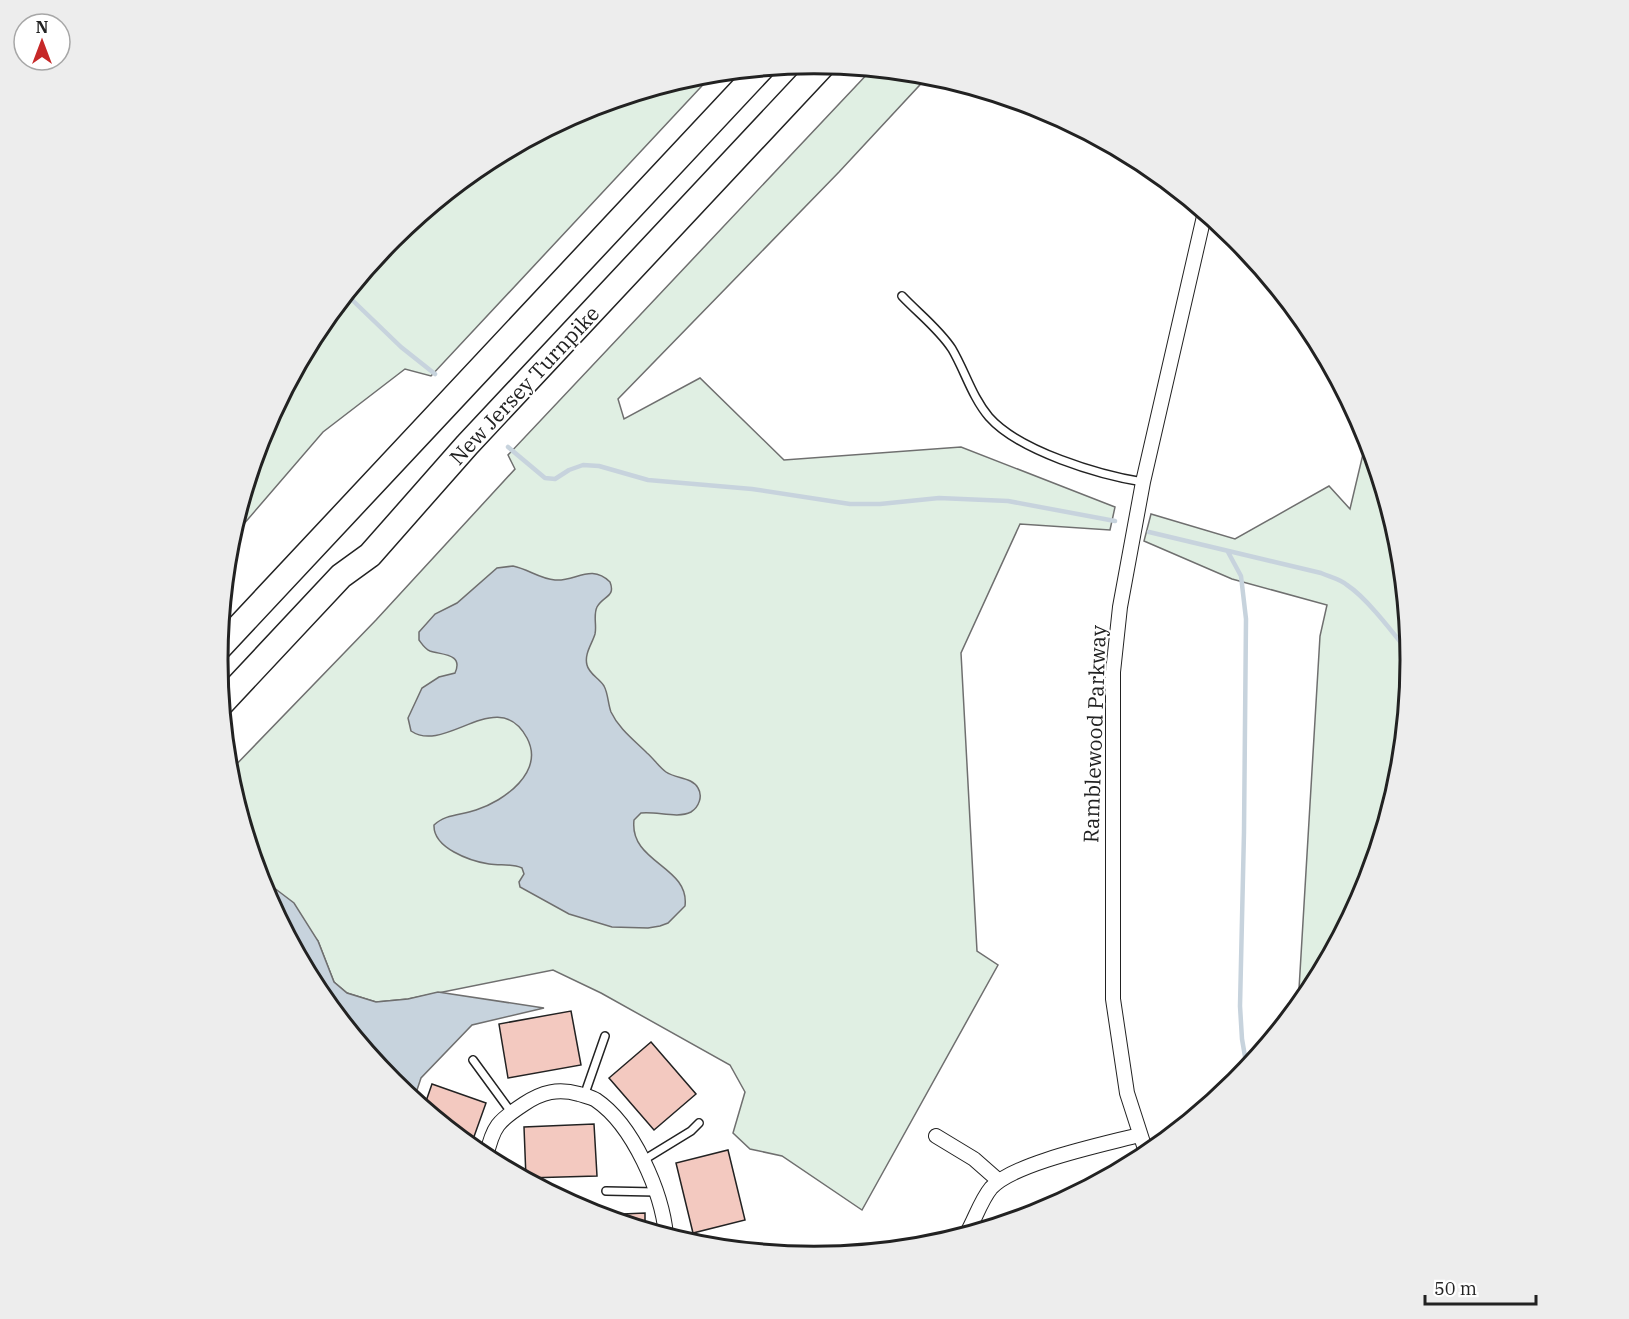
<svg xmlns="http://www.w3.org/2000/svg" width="1629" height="1319" font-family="'IBM Plex Serif',serif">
  <rect width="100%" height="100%" fill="#fff"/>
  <!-- green -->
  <path fill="#e0efe3" stroke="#6f6f6f" stroke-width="1.5" d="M872,69L930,74L839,172L618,399L624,419L700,378L784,460L961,447L1115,507L1110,530L1020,524L961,653L977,951L998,965L862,1210L782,1156L750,1149L733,1133L745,1092L730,1065L601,993L553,970L408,999L376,1002L347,993L334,982L318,941L269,884L263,886L229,772L376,620L515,469L508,455Z
    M714,73L431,376L405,369L323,432L230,540L264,431L319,328L393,237L483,163L587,108L698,74Z
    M1367,437L1400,543L1411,660L1399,776L1365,888L1310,991L1298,1006L1320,636L1327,605L1232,579L1144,541L1151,514L1235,539L1329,486L1350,509Z"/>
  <!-- water -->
  <path fill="#c7d3dd" stroke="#6f6f6f" stroke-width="1.5" d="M513,566C528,569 540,579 555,580C575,582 591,563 610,582C616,597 603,596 597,607C593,615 597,626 595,634C592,644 584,654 587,665C589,674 599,678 604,686C608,693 608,704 611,712C619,729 634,740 647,753C654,759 659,767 666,772C676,779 692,777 698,788C703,796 699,807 691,812C677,819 657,811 641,813L634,820C629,863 690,866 685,906L668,923L660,926L648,928L612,927L569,914L520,887L519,882L524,874L522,868C511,863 500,866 489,864C470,861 433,848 434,825C445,814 462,815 476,810C504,801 545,772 527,738C498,684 446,755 411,731L408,718L422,688L439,677L455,673C464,653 441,655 430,651C425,649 422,644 419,640V632L435,614L457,603L497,568Z
    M269,884L294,903L318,941L334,982L347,993L376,1002L408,999L438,992L544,1008L472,1025L421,1078L414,1099L392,1081L318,991L263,887V886Z"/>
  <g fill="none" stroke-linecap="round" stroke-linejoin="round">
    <!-- stream -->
    <path stroke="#c7d3dd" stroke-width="4.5" d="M346,294L401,347L435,374
      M508,447L545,478L555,479L569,470L583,465L599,466L648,480L752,489L850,504H880L939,498L1008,501L1115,521
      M1149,532L1321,573C1330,577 1340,579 1347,585C1367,598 1394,634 1410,654
      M1228,552L1241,576L1246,619L1244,832L1240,1006L1242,1039L1247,1068"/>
  </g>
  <!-- building -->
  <path fill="#f3c9c0" stroke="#222" stroke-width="1.5" d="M571,1011L581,1065L508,1078L499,1024Z
    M651,1042L696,1094L654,1130L609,1078Z
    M432,1084L486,1103L471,1145L424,1107Z
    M594,1124L597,1176L526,1178L524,1127Z
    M728,1150L745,1220L693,1233L676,1163Z
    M645,1213V1229L599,1215Z"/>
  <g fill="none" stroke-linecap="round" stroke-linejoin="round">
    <!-- service casing -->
    <g stroke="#222" stroke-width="10">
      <path id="service" d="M902,296C918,313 939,329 952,349C965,371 972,397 989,417C1019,451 1099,475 1143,482
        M473,1060L511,1112
        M584,1096L605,1036
        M642,1161L691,1131L699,1123
        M606,1191L656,1192"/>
    </g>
    <!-- minor casing -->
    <g stroke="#222" stroke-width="16">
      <path id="minor" d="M936,1136L974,1159L999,1181
        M1147,1155L1127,1093L1113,999V672L1120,607L1143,482L1205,212
        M486,1157C493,1126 498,1121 524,1104C542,1092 558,1088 579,1094C585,1096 592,1097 596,1100C633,1125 662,1192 666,1235
        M967,1233C975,1219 981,1200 991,1188C1013,1163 1105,1144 1139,1135"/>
    </g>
    <!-- motorway casing -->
    <g stroke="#222" stroke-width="27">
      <path id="motorway" d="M219,648L762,68
        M222,703L341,576L370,555L467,445L824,64"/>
    </g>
    <!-- service -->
    <use href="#service" stroke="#fff" stroke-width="7"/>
    <!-- minor -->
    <use href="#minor" stroke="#fff" stroke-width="14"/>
    <!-- motorway -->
    <use href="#motorway" stroke="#fff" stroke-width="24"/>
  </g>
  <g text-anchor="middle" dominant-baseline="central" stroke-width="4.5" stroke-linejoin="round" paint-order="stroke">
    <!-- street labels -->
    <g font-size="21" fill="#222" stroke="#fff">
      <text transform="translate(524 385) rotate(-47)">New Jersey Turnpike</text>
      <text transform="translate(1094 734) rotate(-88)">Ramblewood Parkway</text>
    </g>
  </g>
  <!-- crop -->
  <path d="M0 0H1629V1319H0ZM228 660a586 586 0 1 1 1172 0a586 586 0 1 1-1172 0Z" fill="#ededed" fill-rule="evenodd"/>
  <path fill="none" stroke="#222" stroke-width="3" d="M228 660a586 586 0 1 1 1172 0a586 586 0 1 1-1172 0Z"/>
  <!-- north arrow -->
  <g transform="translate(42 42)"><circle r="28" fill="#ffffff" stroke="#a7a7a7" stroke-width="1.5"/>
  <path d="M0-4.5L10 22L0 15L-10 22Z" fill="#c62828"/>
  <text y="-9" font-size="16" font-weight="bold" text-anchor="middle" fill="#222222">N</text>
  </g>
  <!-- scale -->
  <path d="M1425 1295v9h111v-9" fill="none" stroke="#222222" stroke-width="3"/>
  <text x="1434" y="1295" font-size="18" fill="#222222" stroke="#ffffff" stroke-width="4.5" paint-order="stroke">50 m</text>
</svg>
